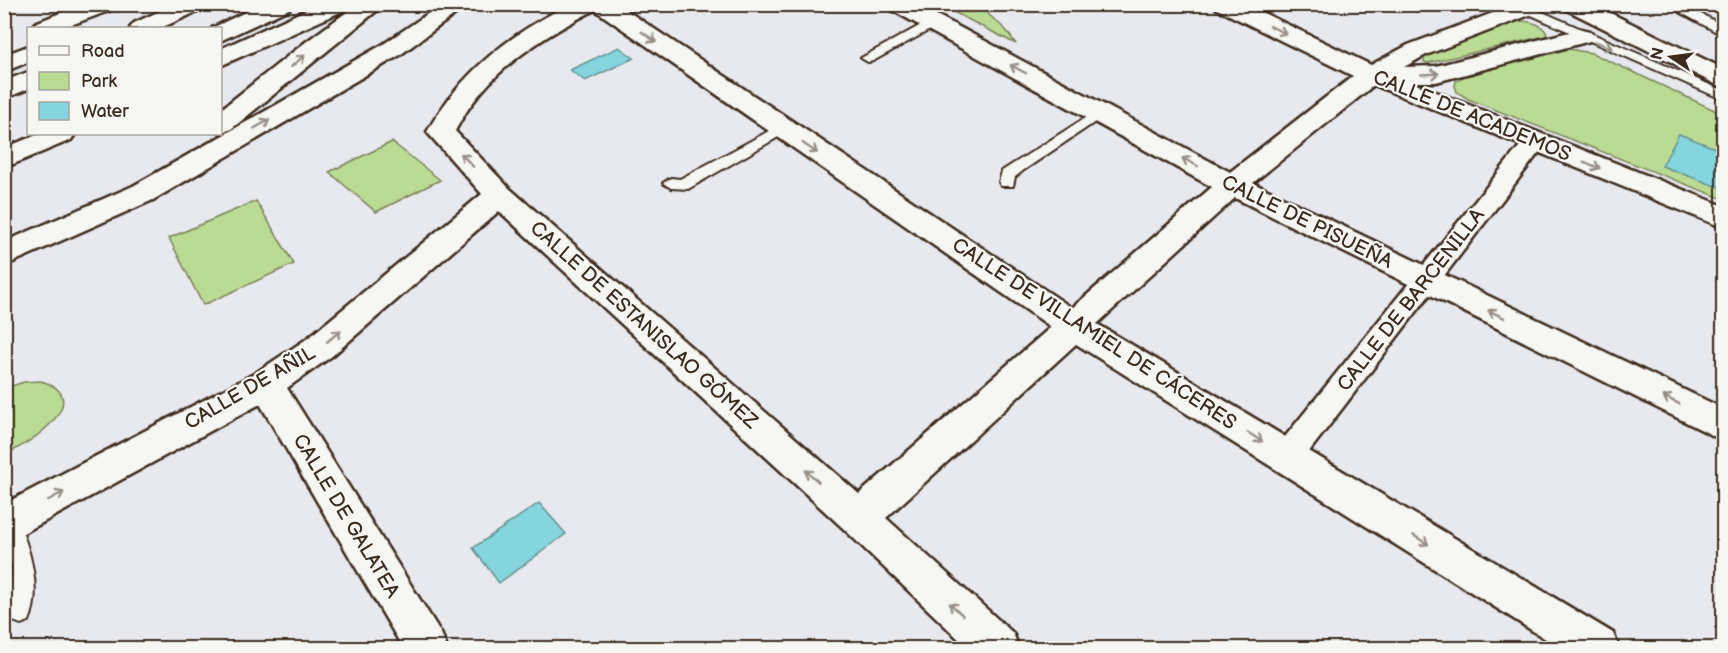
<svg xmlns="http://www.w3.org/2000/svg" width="1728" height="653" font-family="'Balsamiq Sans',sans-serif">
  <rect width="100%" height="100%" fill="#e8e9ef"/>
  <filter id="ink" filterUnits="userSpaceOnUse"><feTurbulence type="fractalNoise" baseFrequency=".0167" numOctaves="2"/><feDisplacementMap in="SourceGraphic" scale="12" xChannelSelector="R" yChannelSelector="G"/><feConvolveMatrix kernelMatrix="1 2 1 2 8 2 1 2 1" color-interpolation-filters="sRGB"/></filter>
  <g filter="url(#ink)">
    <!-- green -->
    <path fill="#badb94" stroke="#7a8259" stroke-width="1.5" d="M940,5H978L1006,30L1016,44Z
      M1519,21C1530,21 1542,23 1547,34L1545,36L1428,63L1424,62V58L1430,54Z
      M1568,49L1592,53L1723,114V199L1468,99L1457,92L1455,86L1456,81L1463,77Z
      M392,142L440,180L376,212L329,172Z
      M256,201L294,264L203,305L169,238Z
      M41,381C97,398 30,445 5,454V388L24,382Z"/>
    <!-- water -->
    <path fill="#84d5dd" stroke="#679191" stroke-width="1.5" d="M619,47L634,58L585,81L570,70Z
      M1679,134L1723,151V189L1662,166Z
      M539,503L566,534L499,583L473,548Z"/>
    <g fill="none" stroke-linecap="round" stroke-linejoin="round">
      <!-- service casing -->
      <g stroke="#3b2a1e" stroke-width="4">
        <path id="service" d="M1506,4H1524L1724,91V100Z
          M1665,4H1682L1724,26V36Z
          M932,19L939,23L937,26L873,61L868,62L861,58Z
          M1099,109L1106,113L1104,116L1024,170L1015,177L1013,186H1001L999,182L1002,171Z
          M782,124L787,126L789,129L787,132L688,189L671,188L663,183L671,178L680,179Z
          M8,513L15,515C29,545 43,589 29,621L21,624L13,621L10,613L12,565L4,543V514Z"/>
      </g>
      <!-- pedestrian casing -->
      <g stroke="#3b2a1e" stroke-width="5">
        <path id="pedestrian" d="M1535,135L1543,137L1546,142L1543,147L1298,466L1287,470L1276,466L1272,457L1276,448L1527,137Z"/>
      </g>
      <!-- minor casing -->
      <g stroke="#3b2a1e" stroke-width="5">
        <path id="minor" d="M570,4H617L1072,308L1212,187L890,9L887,4H916L1230,172L1353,76L1217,9L1214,4H1245L1371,65L1408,45L1514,5H1530L1534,10L1530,15L1426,55L1404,67L1436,66L1581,29L1590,31L1593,36L1590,41L1436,82H1411L1724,206V228L1374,85L1253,183L1724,409V441L1235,198L1097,324L1613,633L1619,648H1560L1076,344L886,518L1013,633L1019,648H968L845,530L499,211L332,356L287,388L441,633L447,648H403L260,404L18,536L4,541V504L254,374L308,338L482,194L427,132C460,73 510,34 570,4ZM595,10L1051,327L859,494L509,188L455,131C485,73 538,39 595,10Z"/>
      </g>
      <!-- secondary casing -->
      <g stroke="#3b2a1e" stroke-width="5">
        <path id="secondary" d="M1562,4H1592L1724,69V87L1715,84L1565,9Z"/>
      </g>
      <!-- motorway casing -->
      <g stroke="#3b2a1e" stroke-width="5">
        <path id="motorway" d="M83,4H117L114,9L63,28H31L35,23Z
          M175,4H206L203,9L161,28H130L134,23Z
          M262,4H292L289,9L220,41V28H212Z
          M319,4H350L347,9L220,66V49Z
          M358,4H385L230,130L220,132V110L307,41Z
          M442,4H469L400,55L153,200L4,266V242L133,186L382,45Z
          M28,46V62L4,72V55Z
          M28,72V89L4,99V81Z
          M39,134H75L71,140L4,168V148Z"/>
      </g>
      <!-- service -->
      <use href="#service" fill="#f6f6f2" fill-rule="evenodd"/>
      <!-- pedestrian -->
      <use href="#pedestrian" fill="#f6f6f2" fill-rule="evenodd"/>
      <!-- minor -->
      <use href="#minor" fill="#f6f6f2" fill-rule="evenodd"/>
      <!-- secondary -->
      <use href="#secondary" fill="#f6f6f2" fill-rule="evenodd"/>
      <!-- motorway -->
      <use href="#motorway" fill="#f6f6f2" fill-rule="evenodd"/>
    </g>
    <!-- one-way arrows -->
    <defs><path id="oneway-shaft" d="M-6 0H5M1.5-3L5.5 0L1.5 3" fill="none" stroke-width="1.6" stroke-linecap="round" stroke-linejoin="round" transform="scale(1.5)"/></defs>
    <g stroke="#989088">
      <use href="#oneway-shaft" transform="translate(1278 30) rotate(26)"/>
      <use href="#oneway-shaft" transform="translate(649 37) rotate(35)"/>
      <use href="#oneway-shaft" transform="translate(1604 45) rotate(23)"/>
      <use href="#oneway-shaft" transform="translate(298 61) rotate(-40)"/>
      <use href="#oneway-shaft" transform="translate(1018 69) rotate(-152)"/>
      <use href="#oneway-shaft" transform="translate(1430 74) rotate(-3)"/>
      <use href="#oneway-shaft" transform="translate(262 124) rotate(-30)"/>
      <use href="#oneway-shaft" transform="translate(810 148) rotate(34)"/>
      <use href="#oneway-shaft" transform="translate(467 160) rotate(-133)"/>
      <use href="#oneway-shaft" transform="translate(1190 162) rotate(-152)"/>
      <use href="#oneway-shaft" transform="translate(1592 165) rotate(22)"/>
      <use href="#oneway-shaft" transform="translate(1496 314) rotate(-154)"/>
      <use href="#oneway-shaft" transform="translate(334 336) rotate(-40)"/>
      <use href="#oneway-shaft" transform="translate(1671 400) rotate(-154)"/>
      <use href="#oneway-shaft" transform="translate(1255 437) rotate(32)"/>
      <use href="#oneway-shaft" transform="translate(812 476) rotate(-138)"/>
      <use href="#oneway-shaft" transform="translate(56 496) rotate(-28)"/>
      <use href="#oneway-shaft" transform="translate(1421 540) rotate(32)"/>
      <use href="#oneway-shaft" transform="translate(956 609) rotate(-137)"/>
    </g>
  </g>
  <g text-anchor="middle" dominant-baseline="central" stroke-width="4.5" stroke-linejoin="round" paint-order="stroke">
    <!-- street labels -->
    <g font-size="20" fill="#3b2a1e" stroke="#f6f6f2">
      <text transform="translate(1472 116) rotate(22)">CALLE DE ACADEMOS</text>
      <text transform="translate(1307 222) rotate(26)">CALLE DE PISUEÑA</text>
      <text transform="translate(1411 300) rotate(-52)">CALLE DE BARCENILLA</text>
      <text transform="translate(644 325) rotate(42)">CALLE DE ESTANISLAO GÓMEZ</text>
      <text transform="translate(1094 334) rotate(33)">CALLE DE VILLAMIEL DE CÁCERES</text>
      <text transform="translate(250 388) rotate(-30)">CALLE DE AÑIL</text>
      <text transform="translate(346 516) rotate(59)">CALLE DE GALATEA</text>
    </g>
  </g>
  <!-- margin -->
  <rect width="1728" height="653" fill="none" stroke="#f6f6f2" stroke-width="24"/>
  <rect x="12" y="12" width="1704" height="629" fill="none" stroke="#3b2a1e" stroke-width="2" filter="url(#ink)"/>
  <!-- legend -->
  <rect x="27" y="27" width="195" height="108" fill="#f6f6f2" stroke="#aba49d" stroke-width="1.5"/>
  <rect x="39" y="46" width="30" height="9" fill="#f6f6f2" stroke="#aba49d" stroke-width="1.5"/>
  <text x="81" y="57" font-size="18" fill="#3b2a1e">Road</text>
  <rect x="39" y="72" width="30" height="18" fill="#badb94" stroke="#aba49d" stroke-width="1.5"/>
  <text x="81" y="87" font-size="18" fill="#3b2a1e">Park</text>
  <rect x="39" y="102" width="30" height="18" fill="#84d5dd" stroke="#aba49d" stroke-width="1.5"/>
  <text x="81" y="117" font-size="18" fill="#3b2a1e">Water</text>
  <!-- north arrow -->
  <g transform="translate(1671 57) rotate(283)" stroke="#f6f6f2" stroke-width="4.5" paint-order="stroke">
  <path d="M0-4.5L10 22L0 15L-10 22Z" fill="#3b2a1e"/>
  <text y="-9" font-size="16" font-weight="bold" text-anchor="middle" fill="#3b2a1e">N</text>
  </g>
</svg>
